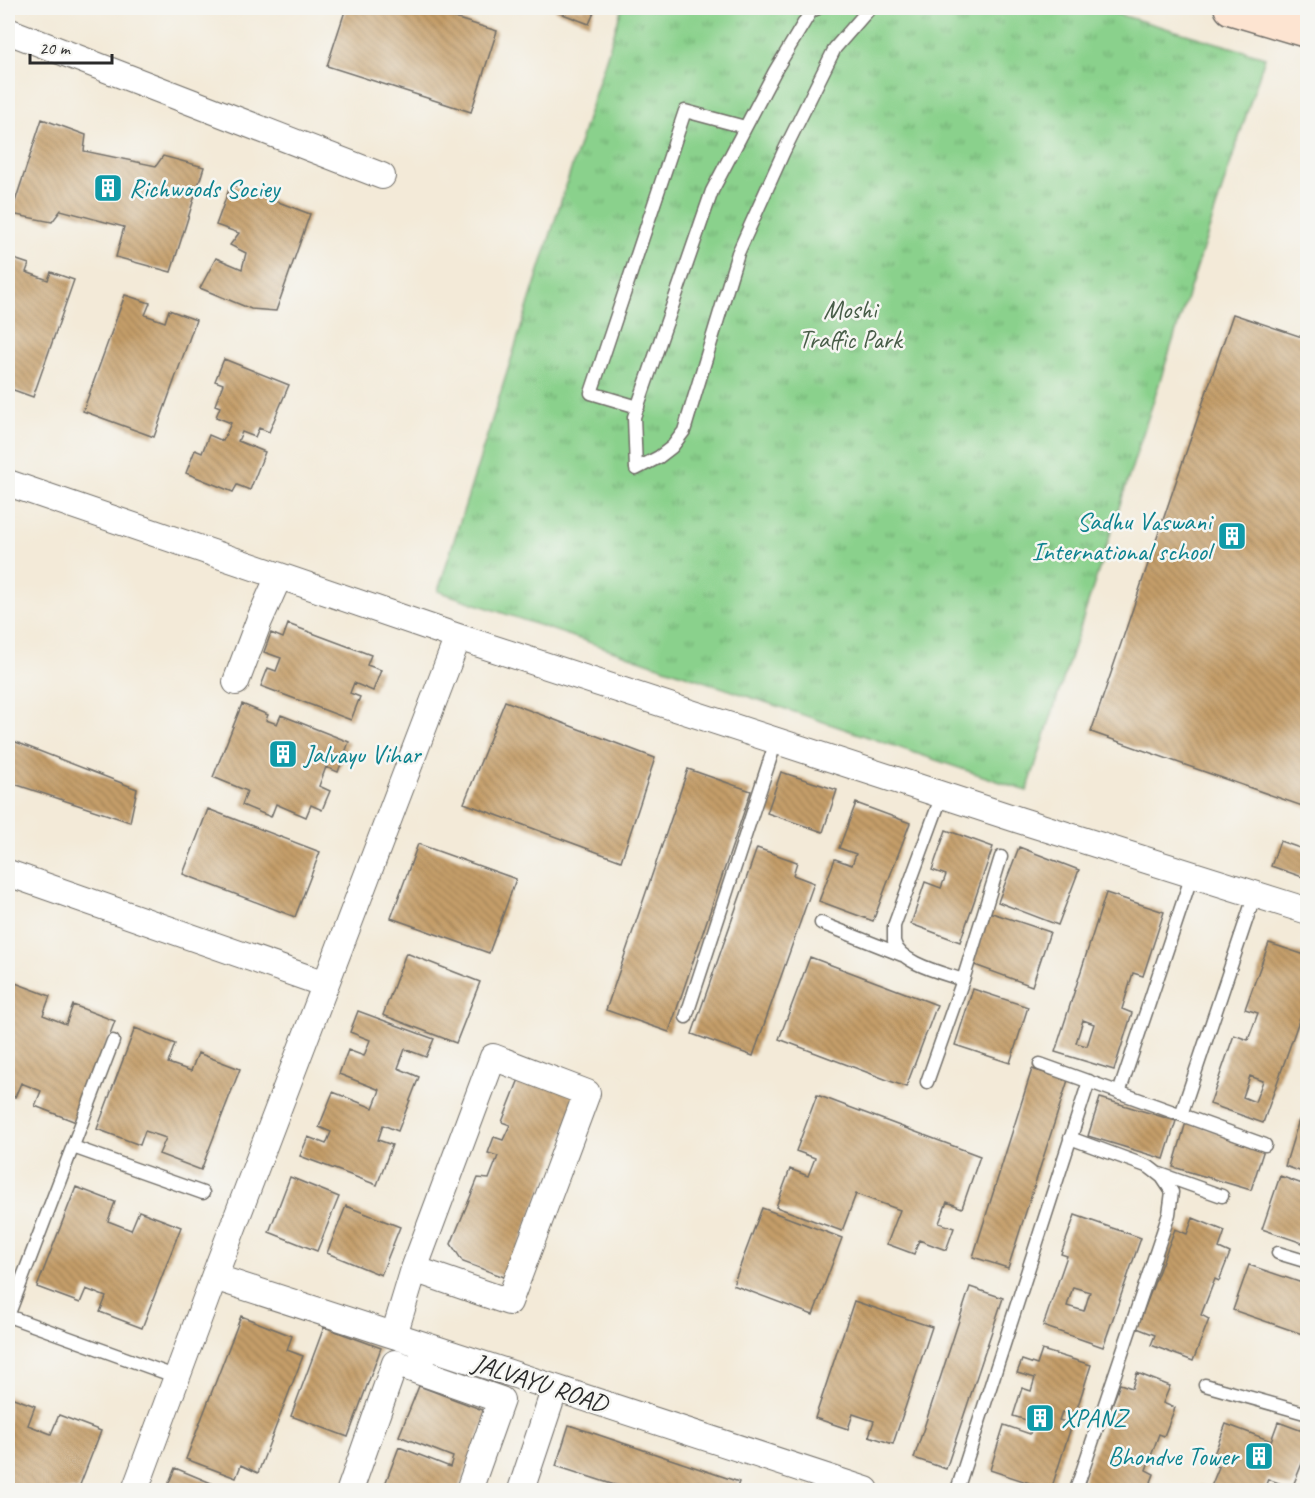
<svg xmlns="http://www.w3.org/2000/svg" width="1315" height="1498" font-family="Caveat,sans-serif">
  <defs>
    <pattern id="park-tufts" width="24" height="20" patternUnits="userSpaceOnUse" patternTransform="scale(1.5)"><rect width="24" height="20" fill="#8ad18c"/><path d="M3 7l-1-3M5 7V3M7 7l1-3M15 17l-1-3M17 17v-4M19 17l1-3" fill="none" stroke="#71aa73"/></pattern>
    <pattern id="building-back-hatch" width="6" height="6" patternUnits="userSpaceOnUse" patternTransform="scale(1.5)"><rect width="6" height="6" fill="#c59e69"/><path d="M-1 5l2 2M0 0l6 6M5-1l2 2" fill="none" stroke="#a08157"/></pattern>
  </defs>
  <rect width="100%" height="100%" fill="#f6f6f2"/>
  <filter id="ink" filterUnits="userSpaceOnUse"><feTurbulence type="fractalNoise" baseFrequency=".0167" numOctaves="2"/><feDisplacementMap in="SourceGraphic" scale="12" xChannelSelector="R" yChannelSelector="G"/><feConvolveMatrix kernelMatrix="1 2 1 2 8 2 1 2 1" color-interpolation-filters="sRGB"/></filter>
  <filter id="wash" filterUnits="userSpaceOnUse"><feTurbulence type="fractalNoise" baseFrequency=".008" numOctaves="4" result="noise"/><feDisplacementMap in="SourceGraphic" scale="24" xChannelSelector="R" yChannelSelector="G"/><feGaussianBlur stdDeviation="1.35" result="paint"/><feColorMatrix in="noise" values="0 0 0 0 0 0 0 0 0 0 0 0 0 0 0 0 0 1.4 0 .05"/><feComposite in="paint" operator="in"/></filter>
  <g filter="url(#wash)">
    <rect width="100%" height="100%" fill="#f3ead8"/>
    <!-- park -->
    <path fill="url(#park-tufts)" stroke="#5a7e5c" stroke-width="1.5" d="M622,8H1097L1265,57L1027,791L438,591Z"/>
    <g id="blocks">
      <!-- building -->
      <path fill="url(#building-back-hatch)" fill-rule="evenodd" d="M346,8H422L497,31L471,112L327,66Z
        M556,8H596L589,24L555,11Z
        M42,119L86,135L84,151L156,166L163,156L204,167L171,272L116,257L124,227L61,210L52,222L11,214Z
        M231,184L310,214L276,311L251,309L200,288L216,258L242,269L246,253L230,245L239,233L216,225Z
        M8,257L29,264L26,272L48,280L51,272L74,280L33,397L8,388Z
        M125,295L150,303L145,315L165,322L169,310L196,320L154,437L83,411Z
        M1233,314L1308,339V808L1091,732Z
        M224,359L289,385L269,432L259,428L255,437L242,432L238,441L265,452L250,490L237,485L233,492L186,473L195,450L202,453L209,435L223,441L231,423L216,417L220,407L215,405L223,384L215,381Z
        M288,624L371,655L367,665L381,670L373,691L354,683L350,693L360,697L351,720L261,686L268,668L276,671L281,658L264,652L271,633L283,638Z
        M505,701L655,758L621,861L464,803Z
        M242,704L268,715L266,720L277,724L281,715L349,742L338,772L326,767L319,786L330,791L322,810L311,805L306,817L276,804L271,817L242,805L247,791L213,777Z
        M8,739L137,789L130,822L8,782Z
        M688,769L751,791L669,1032L606,1010Z
        M781,772L837,790L823,832L767,813Z
        M856,803L910,823L873,921L819,901L835,859L852,865L856,854L839,848Z
        M208,809L320,852L295,917L183,874Z
        M946,830L993,847L960,942L911,924L925,882L941,888L946,875L932,870Z
        M1280,841L1308,851V879L1271,866Z
        M418,844L516,879L489,953L391,918Z
        M1019,847L1079,870L1058,925L998,902Z
        M757,848L797,862L793,875L814,883L753,1056L692,1034Z
        M1106,893L1164,912L1143,976L1133,973L1122,1009L1132,1013L1114,1070L1055,1052ZM1083,1020L1094,1024L1087,1046L1076,1043Z
        M989,912L1050,932L1032,986L972,964Z
        M1269,943L1308,956V995L1263,1123L1210,1104L1234,1035L1248,1040L1258,1013L1245,1009ZM1250,1076L1263,1081L1255,1102L1243,1097Z
        M406,953L480,982L456,1043L383,1015Z
        M810,957L937,1005L906,1087L779,1039Z
        M10,981L50,996L43,1015L66,1024L73,1005L115,1021L76,1122L35,1106L41,1091L21,1083L15,1097L8,1095V988Z
        M973,989L1028,1007L1010,1063L955,1045Z
        M358,1011L434,1039L426,1057L405,1049L398,1068L419,1077L398,1131L383,1125L378,1140L392,1145L377,1185L300,1156L308,1137L326,1144L331,1132L319,1127L333,1092L373,1108L380,1090L339,1074L348,1050L364,1056L370,1040L350,1032Z
        M135,1028L175,1044L168,1063L191,1071L198,1053L240,1069L201,1170L159,1154L166,1138L145,1131L140,1145L97,1129Z
        M1032,1069L1068,1080L1008,1268L973,1257Z
        M521,1074L578,1096L507,1278L463,1262L451,1244L478,1178L489,1179L498,1156L488,1153L494,1137L503,1140L510,1125L502,1122Z
        M817,1095L980,1156L962,1208L947,1202L939,1223L954,1228L946,1250L919,1240L914,1254L887,1244L900,1210L856,1194L842,1231L776,1207L790,1169L808,1176L815,1158L796,1151Z
        M1100,1098L1176,1121L1164,1159L1088,1136Z
        M1299,1120L1308,1123V1174L1285,1166Z
        M1186,1122L1265,1146L1251,1190L1173,1167Z
        M1280,1176L1308,1186V1245L1262,1229Z
        M290,1177L339,1197L317,1251L269,1232Z
        M76,1187L115,1202L108,1221L131,1230L139,1211L181,1227L142,1328L100,1312L106,1297L86,1289L80,1303L37,1287Z
        M346,1206L400,1227L381,1275L327,1253Z
        M762,1208L842,1238L813,1315L733,1285Z
        M1075,1215L1141,1238L1103,1347L1043,1326L1067,1256L1061,1254ZM1073,1287L1090,1292L1084,1311L1067,1306Z
        M1193,1218L1225,1231L1219,1248L1230,1253L1219,1281L1215,1279L1201,1315L1209,1319L1193,1361L1151,1345L1155,1335L1137,1328L1175,1229L1187,1234Z
        M1249,1265L1308,1285V1336L1233,1310Z
        M970,1287L1003,1298L946,1469L914,1458Z
        M854,1301L932,1327L893,1444L869,1436L874,1421L853,1414L848,1429L815,1418Z
        M241,1316L292,1336L287,1350L303,1356L258,1473L241,1465L236,1478L186,1459Z
        M324,1327L381,1348L348,1437L291,1416Z
        M1042,1350L1091,1365L1075,1415L1062,1412L1059,1420L1072,1424L1051,1490L990,1470L1004,1425L1030,1434L1033,1422L1013,1416L1022,1388L1031,1391L1035,1378L1017,1373L1022,1360L1037,1365Z
        M1137,1373L1170,1386L1163,1403L1175,1408L1164,1436L1159,1434L1146,1470L1154,1474L1148,1490H1100L1082,1483L1120,1384L1132,1388Z
        M419,1386L488,1412L458,1490H391L384,1487L399,1447L450,1467L453,1457L399,1436Z
        M8,1396L35,1406L28,1425L51,1434L59,1415L101,1431L78,1490H8Z
        M1278,1422L1308,1433V1449L1292,1488L1268,1479L1264,1490H1199L1201,1485L1210,1489L1219,1467L1210,1464L1226,1424L1271,1441Z
        M569,1425L739,1482L736,1490H630L556,1466Z
        M175,1468L228,1490H166Z"/>
    </g>
  </g>
  <g filter="url(#ink)">
    <use href="#blocks" fill-opacity="0" stroke="#716e68" stroke-width="1.5"/>
    <g fill="none" stroke-linecap="round" stroke-linejoin="round">
      <!-- service casing -->
      <g stroke="#716e68" stroke-width="15">
        <path id="service" d="M818,8L811,11L775,71L712,191L634,417L636,469L659,457L672,447L684,431L738,253L784,151L835,48L870,8
          M638,407L591,393L685,111L745,127
          M942,795L894,926C894,931 894,936 894,941C898,963 943,973 963,980
          M821,923L902,955
          M686,1017L776,741
          M1040,1064L1265,1145
          M927,1082L963,980L1001,857
          M1119,1093L1192,875
          M1181,1115L1255,894
          M1070,1138L1149,1167L1162,1177L1172,1192L1169,1214L1076,1490
          M73,1147L203,1193
          M1160,1174L1222,1196
          M1278,1253L1308,1262
          M8,1316L113,1041
          M8,1316L177,1377
          M1205,1385L1308,1414
          M957,1490L1089,1081"/>
      </g>
      <!-- minor casing -->
      <g stroke="#716e68" stroke-width="28">
        <path id="minor" d="M8,31L382,176
          M8,483L458,637L1019,820L1308,911
          M236,682L259,621L279,576
          M8,873L325,984
          M214,1277L427,1346L866,1490
          M394,1335L414,1269L509,1302L587,1093L493,1057L414,1269
          M427,1346L418,1371L501,1400L469,1490
          M135,1490L214,1277L458,637
          M350,1490L395,1363L418,1371
          M521,1490L555,1388"/>
      </g>
      <!-- secondary casing -->
      <g stroke="#716e68" stroke-width="36">
        <path id="secondary" d="M1231,8L1308,31"/>
      </g>
      <!-- service -->
      <use href="#service" stroke="#fff" stroke-width="12"/>
      <!-- minor -->
      <use href="#minor" stroke="#fff" stroke-width="26"/>
      <!-- secondary -->
      <use href="#secondary" stroke="#fde4d1" stroke-width="33"/>
    </g>
  </g>
  <!-- icons -->
  <defs>
    <g id="building-square" transform="scale(1.5)"><rect x="-9" y="-9" width="18" height="18" rx="4" fill="#0f9aa8" stroke="#f6f6f2"/><path d="M-4-6H4V6H1V3H-1V6H-4ZM-2.5-4.3h1.7v1.8h-1.7ZM.8-4.3h1.7v1.8H.8ZM-2.5-1h1.7V.8h-1.7ZM.8-1h1.7V.8H.8Z" fill="#fff"/></g>
  </defs>
  <g fill-rule="evenodd">
    <use href="#building-square" x="108" y="188"/>
    <use href="#building-square" x="1232" y="536"/>
    <use href="#building-square" x="283" y="754"/>
    <use href="#building-square" x="1040" y="1418"/>
    <use href="#building-square" x="1259" y="1456"/>
  </g>
  <g text-anchor="middle" dominant-baseline="central" stroke-width="5" stroke-linejoin="round" paint-order="stroke">
    <!-- culture labels -->
    <g font-size="26" fill="#0d838f" stroke="#f6f6f2" text-anchor="start">
      <text x="129" y="188">Richwoods Sociey</text>
      <text x="1211" y="521" text-anchor="end">Sadhu Vaswani<tspan x="1211" dy="30">International school</tspan></text>
      <text x="304" y="754">Jalvayu Vihar</text>
      <text x="1061" y="1418">XPANZ</text>
      <text x="1238" y="1456" text-anchor="end">Bhondve Tower</text>
    </g>
    <!-- park labels -->
    <g font-size="26" fill="#485d48" stroke="#f6f6f2">
      <text x="850" y="309">Moshi<tspan x="850" dy="30">Traffic Park</tspan></text>
    </g>
    <!-- street labels -->
    <g font-size="26" fill="#2b2b2b" stroke="#f6f6f2">
      <text transform="translate(540 1383) rotate(18)">JALVAYU ROAD</text>
    </g>
  </g>
  <!-- margin -->
  <rect width="1315" height="1498" fill="none" stroke="#f6f6f2" stroke-width="30"/>
  <!-- scale -->
  <path d="M30 54v9h82v-9" fill="none" stroke="#2b2b2b" stroke-width="3"/>
  <text x="39" y="54" font-size="18" fill="#2b2b2b" stroke="#f6f6f2" stroke-width="4.5" paint-order="stroke">20 m</text>
</svg>
